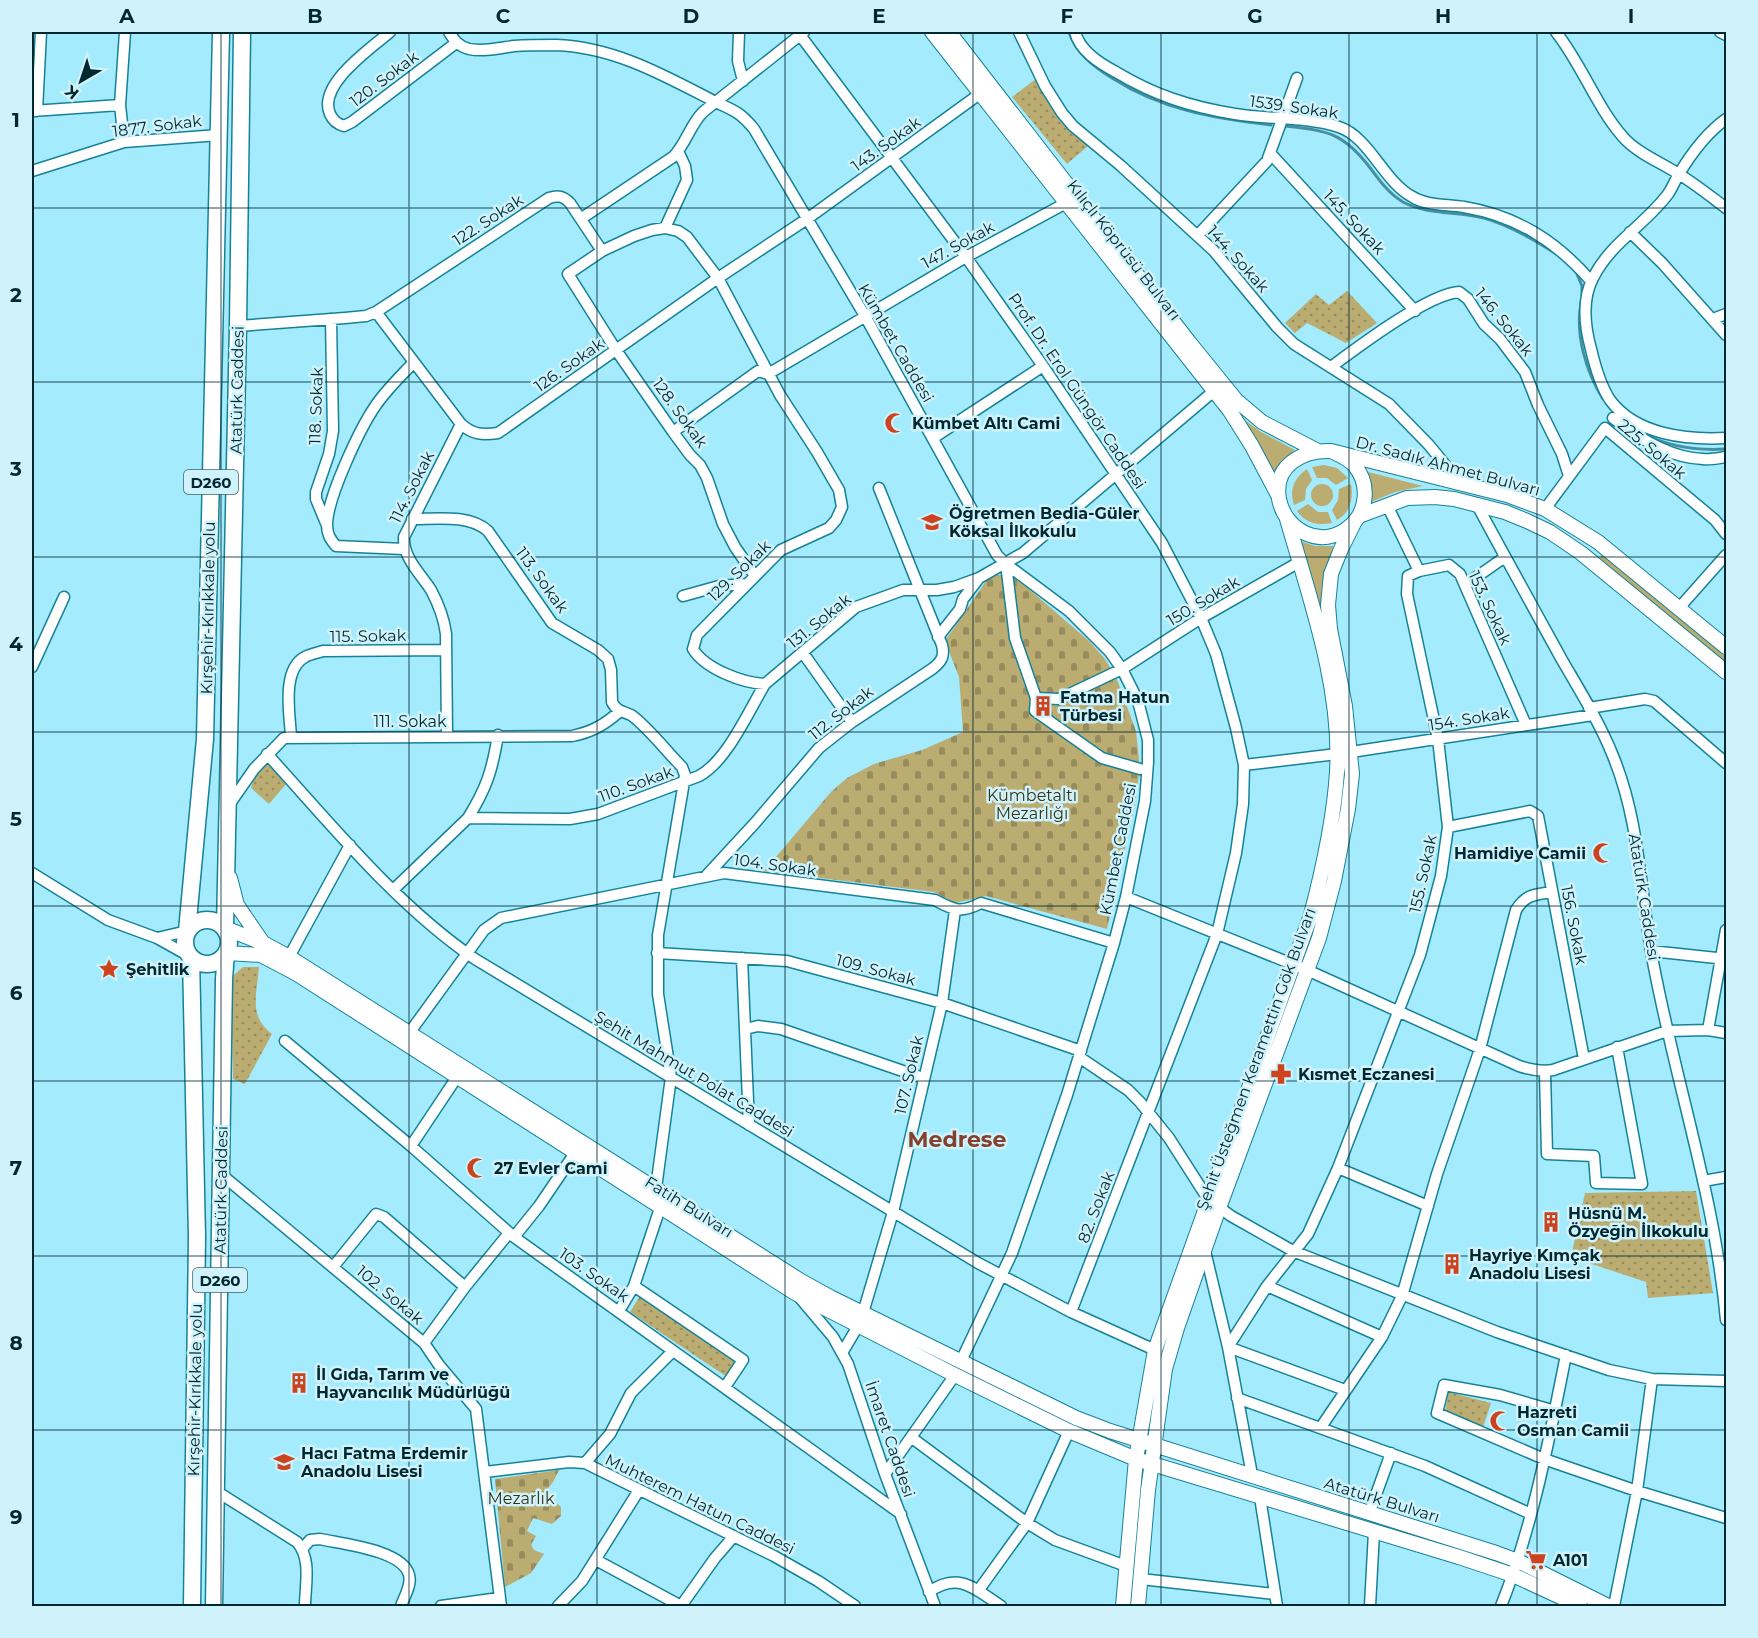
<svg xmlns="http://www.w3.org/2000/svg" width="1758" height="1638" font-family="Montserrat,sans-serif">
  <defs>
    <pattern id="cemetery-stones" width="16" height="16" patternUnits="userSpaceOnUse" patternTransform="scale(1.5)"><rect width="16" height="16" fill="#bbac72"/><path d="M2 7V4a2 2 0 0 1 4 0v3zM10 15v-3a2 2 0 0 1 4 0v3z" fill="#968c5e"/></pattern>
    <pattern id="park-dots" width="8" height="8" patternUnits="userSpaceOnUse" patternTransform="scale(1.5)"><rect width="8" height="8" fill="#bbac72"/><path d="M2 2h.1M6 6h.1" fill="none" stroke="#968c5e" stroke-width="1.8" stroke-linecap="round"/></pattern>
  </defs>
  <rect width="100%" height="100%" fill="#a3ebfd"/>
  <!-- grass -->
  <path fill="#bbac72" d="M1239,416L1261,432L1295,450L1286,458L1274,475Z
    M1324,465L1337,468L1348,478L1336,485L1327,478H1317L1312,467Z
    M1307,469L1312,480L1306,489L1305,500L1294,505C1289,490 1294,478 1307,469Z
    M1368,472L1423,486L1395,492L1371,502V487Z
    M1311 495a11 11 0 1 1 22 0a11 11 0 1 1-22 0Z
    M1351,484C1354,498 1350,513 1337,520L1332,510L1338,500L1339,489Z
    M1308,504L1318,512H1328L1332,523C1317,526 1306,523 1297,511Z
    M1300,541L1315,546H1333L1322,584L1321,605H1318Z
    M1602,552L1726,657V665L1600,559Z"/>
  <!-- cemetery -->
  <path fill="url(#cemetery-stones)" d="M996,575H1011L1030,590L1089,641L1105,659L1116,677L1136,731L1140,769L1134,808L1107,929L986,896L955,903L934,892L764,871L831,792L847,778L874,764L922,750L963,732L959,677L945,641L986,581Z
    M559,1470L553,1482L545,1492L561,1507V1516L552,1524L533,1518L527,1531L536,1536L531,1545L534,1550L544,1554L531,1573L505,1587L495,1479Z"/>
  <!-- park -->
  <path fill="url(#park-dots)" d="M1037,78L1061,122L1088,146L1067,164L1012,97Z
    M1347,291L1377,323L1346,343L1307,323L1295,333L1285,323L1316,294L1329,305Z
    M266,764L272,767L287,783L269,804L251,788L254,778Z
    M243,967H259C257,993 248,1016 272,1034L245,1084L233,1079L231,986L234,975Z
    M1696,1191L1713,1293L1648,1298L1646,1282L1571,1257L1585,1193Z
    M640,1296L737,1361L727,1377L630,1312Z
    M1448,1392L1491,1403L1482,1430L1445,1414Z"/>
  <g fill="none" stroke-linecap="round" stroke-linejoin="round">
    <!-- stream -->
    <path stroke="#4490a2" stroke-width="3" d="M1069,32C1076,53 1093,66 1112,78C1162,110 1213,118 1271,125
      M1285,126C1328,131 1343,132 1371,169C1380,181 1389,194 1403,202C1427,215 1458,211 1484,218C1510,225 1535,240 1558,255
      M1577,274L1582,286V296
      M1581,303C1575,334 1586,372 1603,399
      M1642,433C1669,447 1696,451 1726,449"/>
    <!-- minor casing -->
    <g stroke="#168298" stroke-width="13">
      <path id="minor" d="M390,32C371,48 317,85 330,114C333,121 337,124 344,126L352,122L456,43
        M449,32C454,40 458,46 469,49C483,52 500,48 514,46C528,45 542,45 556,45C611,47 658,72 706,97C729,110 736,107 754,129L865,316L997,555L1006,564L1069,611L1110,652L1122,669L1138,701L1148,740V762L1145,801L1126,897L1114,943L1067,1095L1012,1253L961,1361
        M739,32L738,61L743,81
        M1019,32L1045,86L1062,113L1073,126L1120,165L1214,251L1277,327L1294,344L1389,404L1429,445L1460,483
        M1075,32C1080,51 1099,63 1116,72C1154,95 1191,107 1235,114C1269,120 1306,116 1339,127C1369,137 1383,180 1411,196C1426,206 1446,204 1464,207C1517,216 1556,241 1591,281
        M1556,32C1582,65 1596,106 1623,137C1637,153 1660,162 1677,173C1694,183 1710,196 1726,208
        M1720,32L1726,35
        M800,35L966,257L1043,366L1162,543L1201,618L1216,654L1236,728L1244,765L1243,804L1236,853L1217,934L1071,1312
        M32,111L120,105
        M37,111L41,32
        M1726,119C1708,132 1691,154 1679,174C1675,180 1673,187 1668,194C1646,224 1610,243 1593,278C1582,299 1585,327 1591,349C1595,366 1600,385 1610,400C1636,435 1687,440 1726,438
        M124,142L120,105L125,32
        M1270,153L1415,311
        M32,171L124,142L219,135
        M582,218L673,157C686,144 690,125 703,112L804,32
        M665,228L687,180L685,166L678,151
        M1630,232L1662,263L1726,335
        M1198,235L1267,161L1297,78
        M376,312L461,424C473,435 483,435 498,433L718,278L807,219L981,93
        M1713,319L1726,314
        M238,326L345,318L366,316L376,312L549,198C558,195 563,196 570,203L602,251
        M1331,367C1358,347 1428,294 1459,292L1468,299L1484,324L1500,339L1525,372L1538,405L1562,454L1569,476
        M1613,418C1638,438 1669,458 1703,459C1710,460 1719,458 1726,457
        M673,432L758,371L768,374L966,257L1066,203
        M933,438L1043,366
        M1387,505L1419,571
        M1477,505C1505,557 1534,609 1562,660C1580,691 1600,723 1613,756C1639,819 1640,886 1651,951C1673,1075 1715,1195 1726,1320
        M1545,509L1605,428L1715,520L1726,534
        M412,519C436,519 469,514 488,531L552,623L598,650L608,659L611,670L612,702C617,712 623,711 631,715C645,724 669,754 682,767L685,775L684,782L658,935V994L671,1077L656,1188
        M326,523L316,499V492L329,454L333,431L331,319
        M404,549L336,546C330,539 327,534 327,525C327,498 360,428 376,405C387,389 401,376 414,362
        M1006,564L1015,638L1036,698
        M755,576L735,547L723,524L707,478L700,465L690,455L673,432L616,350L568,274L602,251L634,236L652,230L665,228L678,231L687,237L718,278L780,395L817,452L839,490L842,507L836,520L829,528L781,550L697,635L693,649C705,669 743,683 765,684L856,607L903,590H937L954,587L979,578
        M1465,585L1505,557
        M683,596L719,586L746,584
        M1679,608L1726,555
        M938,637L960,609L963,599L979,578L1023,553L1214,391
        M803,653L852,722
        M32,667L64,597
        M1589,708L1645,699L1654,701L1726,763
        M447,736L446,634C444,618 439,605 431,590C420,573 403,558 404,537L461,424
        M291,737C290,715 281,670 305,657C310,654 317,653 323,651L446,650
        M1351,752L1593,715
        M267,754C332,825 395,904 475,959L978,1263L1071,1312L1155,1350
        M1244,765L1337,754
        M1140,769L1102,758L1035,711L1036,698L1059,699L1122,669L1201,618L1301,561
        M229,805L254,769L284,738L572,736C592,732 604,725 619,712
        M468,818C487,787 492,771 498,735
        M1448,827L1530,811L1538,816L1584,1059
        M32,873L108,920L157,938L191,957
        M707,875L755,823L819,748L852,722L932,669C941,662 945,657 942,645L879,488
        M393,890L468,818L570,819L598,814L699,776C727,761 748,712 765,684
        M1126,897L1307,970L1519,1066C1531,1070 1541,1072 1553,1070L1667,1031L1708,1030L1726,1033
        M157,938L187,931
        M1651,951L1726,959
        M657,953L787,961L942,1003L1081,1051
        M289,957L350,845
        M742,958L749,1125
        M745,1029L758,1026L781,1029L923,1078
        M1708,1030L1726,930
        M410,1032L484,930L501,918L724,873L935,900C955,911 961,913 981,903L1114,943
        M285,1041L411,1146L514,1237L901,1514
        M1079,1057L1128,1090L1140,1102L1169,1138L1208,1199L1231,1216L1293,1251L1497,1332L1609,1370L1652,1379L1726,1381
        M1545,1072L1547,1154L1594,1156L1596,1183L1642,1184L1617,1047
        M411,1146L457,1077
        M1338,1168L1428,1206
        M222,1175L424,1343L439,1365L476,1409L501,1606
        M1703,1181L1726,1177
        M514,1237L539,1206L575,1153
        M1205,1251L1228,1347L1252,1475
        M333,1267L376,1214L384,1217L465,1287L509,1233
        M634,1286L743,1360L725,1387
        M1267,1286L1382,1337
        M800,1298L833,1337L848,1364L885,1474L935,1606
        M619,1311L634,1286L660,1208
        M863,1313L893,1212L942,1003L955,910
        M424,1343L465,1287
        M842,1353L858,1326
        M1345,1390L1228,1347L1267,1286L1308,1234L1338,1168L1420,955L1441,876L1448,827L1438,739L1407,594L1408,576L1419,571L1449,565L1460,574L1526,725
        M1237,1398L1425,1466L1531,1514
        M1555,1411L1500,1395L1444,1385L1437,1413L1544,1459L1637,1491L1726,1518
        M1321,1427L1382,1337L1402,1296L1437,1174L1480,1049L1516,910C1526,894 1534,895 1552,892
        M912,1438L1027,1523L1055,1540L1126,1566
        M585,1463L610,1434L631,1393L673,1351
        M485,1472L569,1462L585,1463L774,1556L818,1581L855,1606
        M885,1474L955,1375
        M216,1491L297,1542C312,1559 305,1586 305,1606
        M1260,1497L1277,1606
        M1369,1514L1391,1453
        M303,1548L310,1540L320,1539C342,1544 403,1550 409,1575C412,1585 404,1597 401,1606
        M596,1560L681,1606
        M1141,1579L1274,1594
        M978,1591L1027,1523L1069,1431
        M929,1592C959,1571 975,1589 1001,1606
        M441,1606L499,1598
        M558,1606L582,1581L639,1490
        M681,1606L715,1558L734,1536
        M1370,1606L1374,1532
        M1501,1606C1533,1526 1549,1440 1566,1355
        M1614,1606L1637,1491L1652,1379"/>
    </g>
    <!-- major casing -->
    <g stroke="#168298" stroke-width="16">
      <path id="major" d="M932,32L1230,411L1252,446L1278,495
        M949,32L1189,342L1236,400L1262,422L1316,450
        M1331,451C1340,455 1348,458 1354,465C1370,483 1368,512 1349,527C1322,550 1285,531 1279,499C1273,465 1303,450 1331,451L1507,495L1545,509L1598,542L1726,647
        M1359,516L1407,498L1435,497L1454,499L1505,512L1527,521L1550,532L1581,553L1726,672
        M230,878L237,905L263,943
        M225,928L265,944L289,957L801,1281L830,1297L1076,1418L1110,1431L1496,1553L1518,1561L1608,1606
        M226,953L261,955L297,974L795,1293L955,1375L1069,1431L1136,1459L1459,1557L1513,1575L1580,1606
        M1123,1606L1136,1459L1155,1350L1311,915C1323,869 1334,820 1337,772C1342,688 1310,599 1287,519
        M1138,1606L1148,1490L1165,1369L1177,1328L1219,1208L1319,938L1334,881L1348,809L1352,774L1345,706L1330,629L1328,605L1331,574L1341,549L1355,521"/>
    </g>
    <!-- highway casing -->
    <g stroke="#168298" stroke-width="19">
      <path id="highway" d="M185 942a22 22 0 1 1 44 0a22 22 0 1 1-44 0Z
        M225,928L238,326L242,32
        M187,931L205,739L221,32
        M191,957L197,1237L192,1606
        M214,1606L224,979L226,953"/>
    </g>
    <!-- minor -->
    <use href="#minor" stroke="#fff" stroke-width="10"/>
    <!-- major -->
    <use href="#major" stroke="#fff" stroke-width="14"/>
    <!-- highway -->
    <use href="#highway" stroke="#fff" stroke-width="16"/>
  </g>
  <!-- grid -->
  <path fill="none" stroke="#002831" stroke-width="1.5" stroke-opacity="0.55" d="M221,32V1606M409,32V1606M597,32V1606M785,32V1606M973,32V1606M1161,32V1606M1349,32V1606M1537,32V1606M32,208H1726M32,382H1726M32,557H1726M32,732H1726M32,906H1726M32,1081H1726M32,1256H1726M32,1430H1726"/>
  <!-- icons -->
  <defs>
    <g id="mosque-bare" transform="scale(1.62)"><path d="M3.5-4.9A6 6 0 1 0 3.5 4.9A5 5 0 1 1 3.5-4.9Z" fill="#cc431e" stroke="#cff2fb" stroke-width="2.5" paint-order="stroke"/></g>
    <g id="school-bare" transform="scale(1.62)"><path d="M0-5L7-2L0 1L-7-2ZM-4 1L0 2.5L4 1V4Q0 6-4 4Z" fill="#cc431e" stroke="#cff2fb" stroke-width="2.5" paint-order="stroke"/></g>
    <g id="building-bare" transform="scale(1.62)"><path d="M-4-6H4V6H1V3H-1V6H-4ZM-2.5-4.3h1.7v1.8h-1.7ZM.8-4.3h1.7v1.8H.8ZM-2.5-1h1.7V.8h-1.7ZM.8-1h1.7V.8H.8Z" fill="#cc431e" stroke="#cff2fb" stroke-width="2.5" paint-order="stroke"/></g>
    <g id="sight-bare" transform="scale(1.62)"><path d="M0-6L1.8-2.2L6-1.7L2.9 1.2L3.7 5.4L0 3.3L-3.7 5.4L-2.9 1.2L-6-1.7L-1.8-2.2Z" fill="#cc431e" stroke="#cff2fb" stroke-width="2.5" paint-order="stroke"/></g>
    <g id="pharmacy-bare" transform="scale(1.62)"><path d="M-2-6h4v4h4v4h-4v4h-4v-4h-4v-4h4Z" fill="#cc431e" stroke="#cff2fb" stroke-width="2.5" paint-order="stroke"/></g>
    <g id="supermarket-bare" transform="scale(1.62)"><path d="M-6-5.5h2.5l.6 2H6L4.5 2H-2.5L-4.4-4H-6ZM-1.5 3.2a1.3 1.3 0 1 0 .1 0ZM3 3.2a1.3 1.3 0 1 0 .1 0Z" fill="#cc431e" stroke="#cff2fb" stroke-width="2.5" paint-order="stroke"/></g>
  </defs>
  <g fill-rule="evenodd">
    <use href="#mosque-bare" x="895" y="423"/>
    <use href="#school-bare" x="932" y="522"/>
    <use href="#building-bare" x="1043" y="706"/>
    <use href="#mosque-bare" x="1603" y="853"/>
    <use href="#sight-bare" x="109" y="969"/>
    <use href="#pharmacy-bare" x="1281" y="1074"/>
    <use href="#mosque-bare" x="477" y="1168"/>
    <use href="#building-bare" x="1551" y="1222"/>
    <use href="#building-bare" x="1452" y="1264"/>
    <use href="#building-bare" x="299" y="1383"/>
    <use href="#mosque-bare" x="1500" y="1421"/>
    <use href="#school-bare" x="284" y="1462"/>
    <use href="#supermarket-bare" x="1536" y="1560"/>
  </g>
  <g text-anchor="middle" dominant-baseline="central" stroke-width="5" stroke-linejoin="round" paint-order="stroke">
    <!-- shield labels -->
    <g fill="#cff2fb" stroke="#3e656e" stroke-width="1.5">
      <rect x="184" y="470" width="54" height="24" rx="4.5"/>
      <rect x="193" y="1268" width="54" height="24" rx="4.5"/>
    </g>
    <g font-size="15" font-weight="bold" fill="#002831">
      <text x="211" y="482">D260</text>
      <text x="220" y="1280">D260</text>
    </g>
    <!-- street labels -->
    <g font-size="16" fill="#002831" stroke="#cff2fb">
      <text transform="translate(384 79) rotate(-37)">120. Sokak</text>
      <text transform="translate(1294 107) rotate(8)">1539. Sokak</text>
      <text transform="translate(157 126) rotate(-7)">1877. Sokak</text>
      <text transform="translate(886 144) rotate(-36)">143. Sokak</text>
      <text transform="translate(488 220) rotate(-33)">122. Sokak</text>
      <text transform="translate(1354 222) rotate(47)">145. Sokak</text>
      <text transform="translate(958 245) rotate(-29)">147. Sokak</text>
      <text transform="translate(1124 250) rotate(52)">Kılıçlı Köprüsü Bulvarı</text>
      <text transform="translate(1238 259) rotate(48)">144. Sokak</text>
      <text transform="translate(1504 322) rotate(51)">146. Sokak</text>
      <text transform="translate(896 343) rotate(60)">Kümbet Caddesi</text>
      <text transform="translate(569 365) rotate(-35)">126. Sokak</text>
      <text transform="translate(237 390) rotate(-89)">Atatürk Caddesi</text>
      <text transform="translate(1077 391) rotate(56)">Prof. Dr. Erol Güngör Caddesi</text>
      <text transform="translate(316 406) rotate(-88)">118. Sokak</text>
      <text transform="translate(680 413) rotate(54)">128. Sokak</text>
      <text transform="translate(1652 449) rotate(40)">225. Sokak</text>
      <text transform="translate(1448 466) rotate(15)">Dr. Sadık Ahmet Bulvarı</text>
      <text transform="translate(412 487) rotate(-63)">114. Sokak</text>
      <text transform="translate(739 571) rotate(-44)">129. Sokak</text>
      <text transform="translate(542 580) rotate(54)">113. Sokak</text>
      <text transform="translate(1203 601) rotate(-31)">150. Sokak</text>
      <text transform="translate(208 608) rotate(-89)">Kırşehir-Kırıkkale yolu</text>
      <text transform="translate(1490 608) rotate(65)">153. Sokak</text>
      <text transform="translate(819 621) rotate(-39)">131. Sokak</text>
      <text transform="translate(368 636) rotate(-1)">115. Sokak</text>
      <text transform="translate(841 713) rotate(-38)">112. Sokak</text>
      <text transform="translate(1469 719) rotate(-9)">154. Sokak</text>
      <text x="410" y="721">111. Sokak</text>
      <text transform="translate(636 784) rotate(-20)">110. Sokak</text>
      <text transform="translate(1118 849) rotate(-79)">Kümbet Caddesi</text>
      <text transform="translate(775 865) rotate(8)">104. Sokak</text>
      <text transform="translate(1423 874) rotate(-78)">155. Sokak</text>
      <text transform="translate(1644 897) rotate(81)">Atatürk Caddesi</text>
      <text transform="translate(1574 925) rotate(79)">156. Sokak</text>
      <text transform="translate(876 970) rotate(15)">109. Sokak</text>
      <text transform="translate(1256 1059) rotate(-70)">Şehit Üsteğmen Keramettin Gök Bulvarı</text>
      <text transform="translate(694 1074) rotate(31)">Şehit Mahmut Polat Caddesi</text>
      <text transform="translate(909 1075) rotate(-77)">107. Sokak</text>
      <text transform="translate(221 1190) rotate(-89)">Atatürk Caddesi</text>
      <text transform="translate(689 1207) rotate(32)">Fatih Bulvarı</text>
      <text transform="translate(1096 1207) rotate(-69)">82. Sokak</text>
      <text transform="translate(594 1275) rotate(35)">103. Sokak</text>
      <text transform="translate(390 1295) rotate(40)">102. Sokak</text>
      <text transform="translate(195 1390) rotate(-89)">Kırşehir-Kırıkkale yolu</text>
      <text transform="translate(890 1439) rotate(71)">İmaret Caddesi</text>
      <text transform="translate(1382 1500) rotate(17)">Atatürk Bulvarı</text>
      <text transform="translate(700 1504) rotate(26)">Muhterem Hatun Caddesi</text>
    </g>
    <!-- poi labels -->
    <g font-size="16" font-weight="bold" fill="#002831" stroke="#cff2fb" text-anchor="start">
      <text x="912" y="423">Kümbet Altı Cami</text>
      <text x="949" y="513">Öğretmen Bedia-Güler<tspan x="949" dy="18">Köksal İlkokulu</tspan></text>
      <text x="1060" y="697">Fatma Hatun<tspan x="1060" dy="18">Türbesi</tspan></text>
      <text x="1586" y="853" text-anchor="end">Hamidiye Camii</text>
      <text x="126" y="969">Şehitlik</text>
      <text x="1298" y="1074">Kısmet Eczanesi</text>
      <text x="494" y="1168">27 Evler Cami</text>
      <text x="1568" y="1213">Hüsnü M.<tspan x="1568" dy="18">Özyeğin İlkokulu</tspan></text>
      <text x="1469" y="1255">Hayriye Kımçak<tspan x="1469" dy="18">Anadolu Lisesi</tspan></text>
      <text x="316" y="1374">İl Gıda, Tarım ve<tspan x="316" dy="18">Hayvancılık Müdürlüğü</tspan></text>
      <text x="1517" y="1412">Hazreti<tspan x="1517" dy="18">Osman Camii</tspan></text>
      <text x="301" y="1453">Hacı Fatma Erdemir<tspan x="301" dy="18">Anadolu Lisesi</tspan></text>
      <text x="1553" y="1560">A101</text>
    </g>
    <!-- park labels -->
    <g font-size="16" fill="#3a3213" stroke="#cff2fb">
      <text x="1032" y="795">Kümbetaltı<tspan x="1032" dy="18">Mezarlığı</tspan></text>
      <text x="521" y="1498">Mezarlık</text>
    </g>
    <!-- district labels -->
    <g font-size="22" font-weight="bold" fill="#853f2d" stroke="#cff2fb">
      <text x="957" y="1139">Medrese</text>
    </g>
  </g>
  <!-- border -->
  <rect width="1758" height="1638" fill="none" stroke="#cff2fb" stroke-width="66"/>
  <!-- north arrow -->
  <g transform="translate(81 81) rotate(219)" stroke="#cff2fb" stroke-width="4.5" paint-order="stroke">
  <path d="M0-4.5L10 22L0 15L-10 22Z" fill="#002831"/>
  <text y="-9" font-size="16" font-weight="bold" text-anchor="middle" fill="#002831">K</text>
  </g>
  <rect x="33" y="33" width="1692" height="1572" fill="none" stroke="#002831" stroke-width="2"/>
  <g font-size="20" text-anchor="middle" font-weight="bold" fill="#002831">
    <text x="127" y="23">A</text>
    <text x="315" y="23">B</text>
    <text x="503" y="23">C</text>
    <text x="691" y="23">D</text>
    <text x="879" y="23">E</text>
    <text x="1067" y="23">F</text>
    <text x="1255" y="23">G</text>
    <text x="1443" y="23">H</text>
    <text x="1631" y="23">I</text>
    <text x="16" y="127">1</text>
    <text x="16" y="302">2</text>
    <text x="16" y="476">3</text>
    <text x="16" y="651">4</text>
    <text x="16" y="826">5</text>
    <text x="16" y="1000">6</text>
    <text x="16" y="1175">7</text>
    <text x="16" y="1350">8</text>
    <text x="16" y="1524">9</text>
  </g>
</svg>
